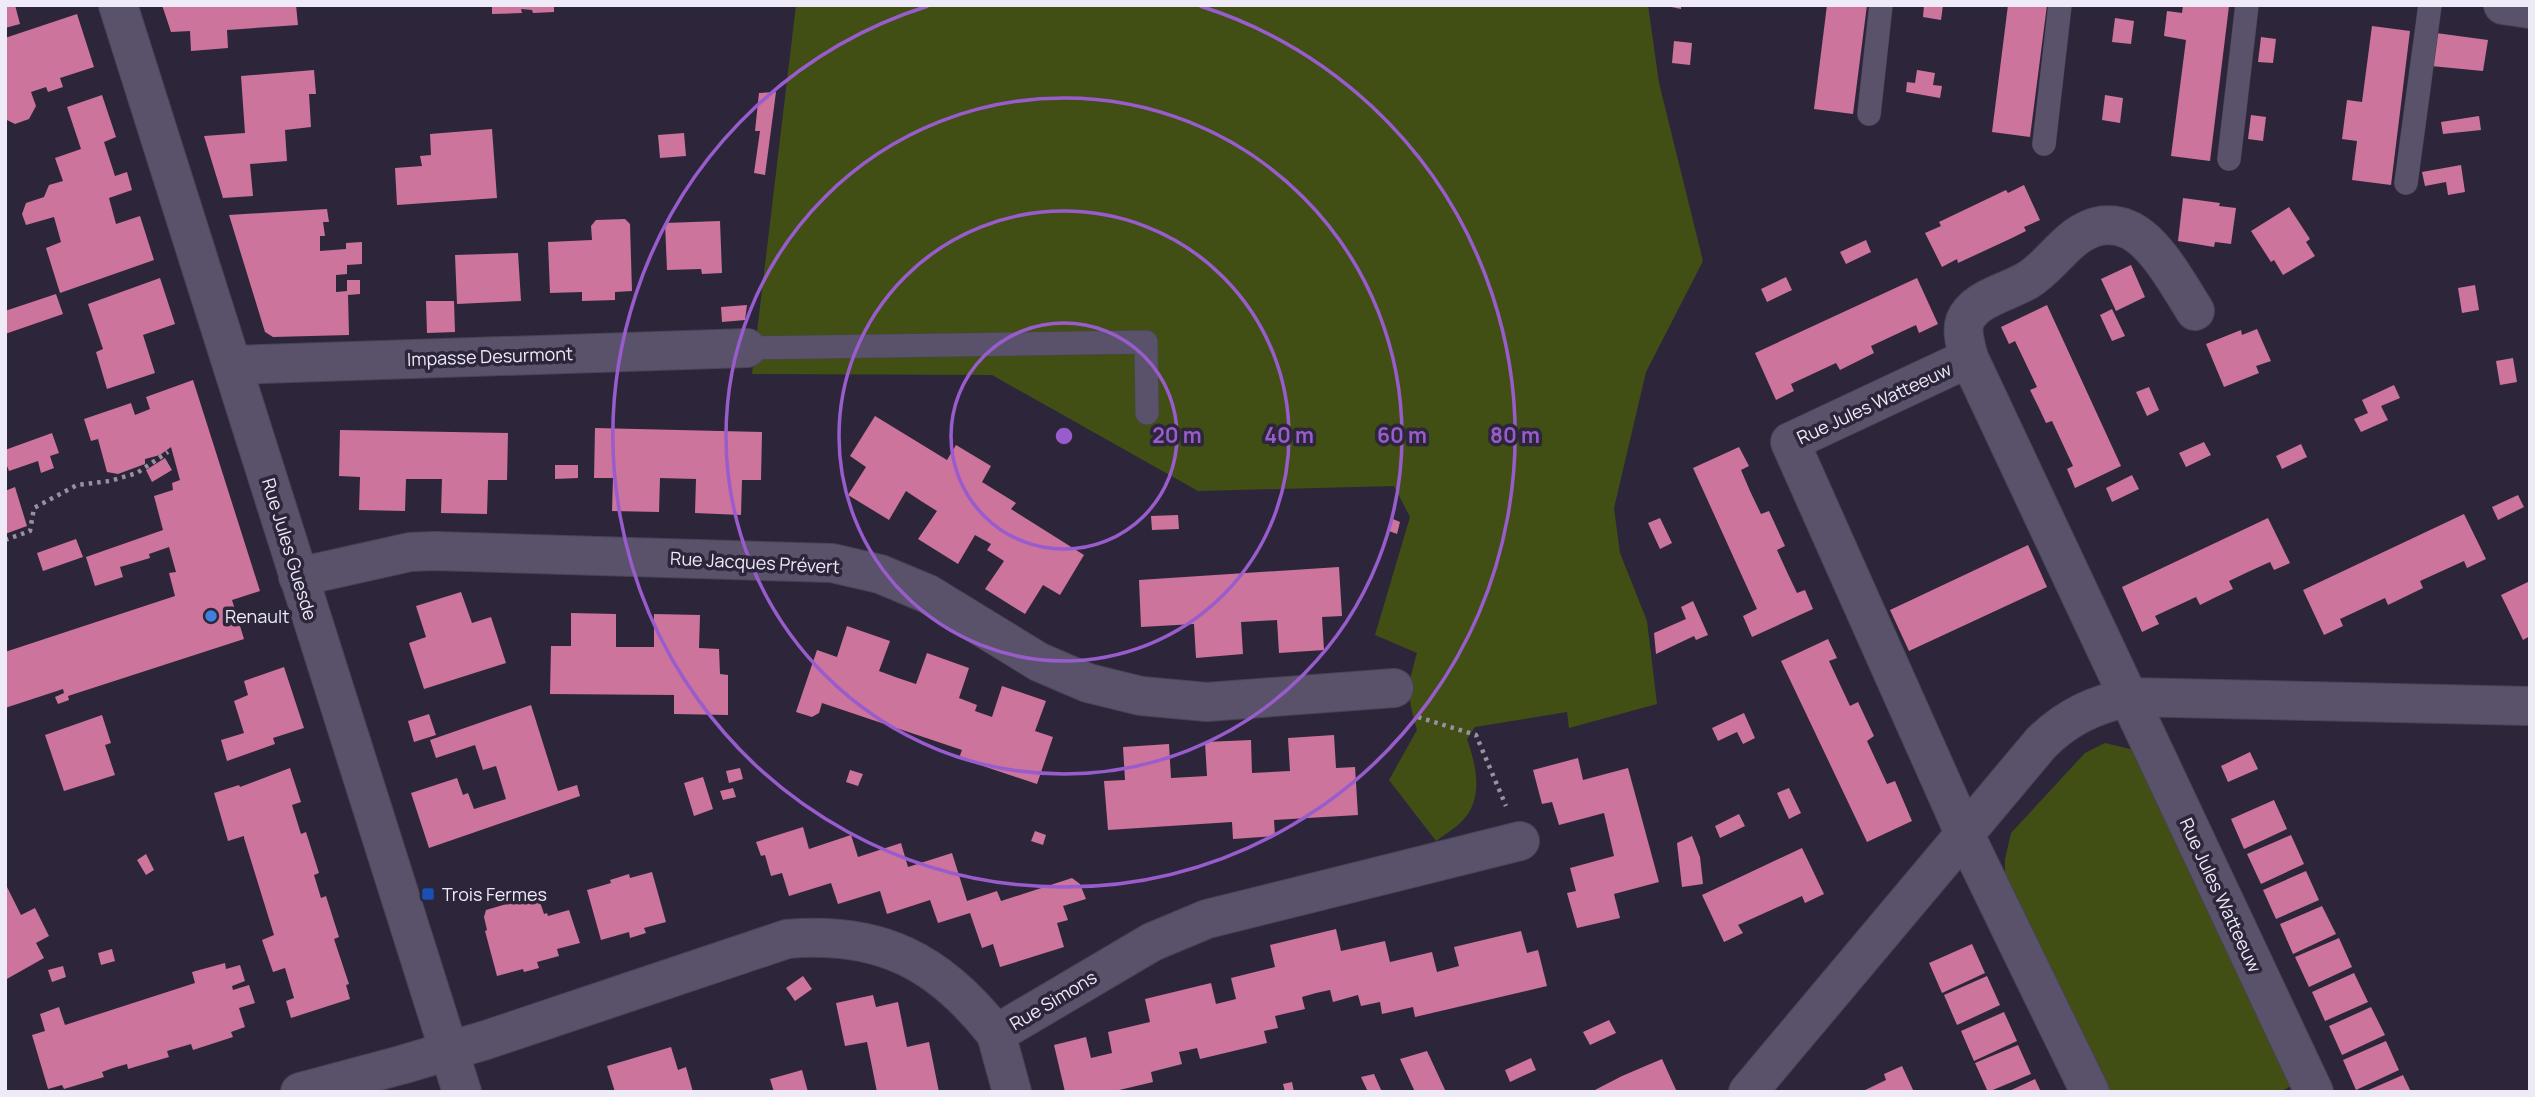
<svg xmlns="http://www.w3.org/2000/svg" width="2535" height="1097" font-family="Manrope,sans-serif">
  <rect width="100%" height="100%" fill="#2d263b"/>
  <!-- green -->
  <path fill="#414f15" d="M796,5H1648L1659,83L1703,261L1646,372L1614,508L1620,553L1647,621L1657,704L1569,728L1567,712L1475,727L1467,739C1476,765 1484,798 1463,820C1456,828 1445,834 1436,841L1389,780L1417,730C1407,696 1407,687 1417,653L1375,635L1410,517L1394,486L1198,491L992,375L752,374Z
    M2105,743L2134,750L2293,1085L2280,1092H2104L2005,877V859L2011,833L2085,753Z"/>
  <!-- building -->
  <path fill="#cd749c" d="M5,5H15L20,24L5,28Z
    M162,5H296L298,25L227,30L228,48L191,51L190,31L171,32Z
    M492,5H554V12L533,13L532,10L521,9L522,13L492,14Z
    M1662,5H1681V9Z
    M1827,5H1867L1853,114L1814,109Z
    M1924,5H1943L1941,20L1923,17Z
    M2008,5H2047L2030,137L1992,132Z
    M2183,5L2229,6L2210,161L2171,156L2186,40L2164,36L2167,11L2182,13Z
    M77,14L94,67L60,78L63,87L48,92L46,87L31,92L36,106L29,119L15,124L5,119V38Z
    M2115,18L2134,21L2131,44L2112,42Z
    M2372,26L2410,31L2391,185L2352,180L2357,141L2342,139L2347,100L2362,102Z
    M2436,33L2488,40L2483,71L2431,66Z
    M2261,37L2276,39L2273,63L2258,62Z
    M1674,41L1692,43L1690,65L1672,63Z
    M314,70L316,94H309L311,127L285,130L287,161L250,164L253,196L223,198L204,136L245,133L241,76Z
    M1917,70L1935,73L1933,85L1942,86L1940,98L1906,92L1907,82L1915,83Z
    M776,92L765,175L754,173L760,131H755L759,93Z
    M102,95L116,137L104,142L115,176L127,172L132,190L109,198L116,224L140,216L154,260L60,293L46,248L61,242L54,217L26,225L22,214L26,203L44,197L49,185L63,181L55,158L81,149L67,107Z
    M2105,95L2123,98L2120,123L2102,120Z
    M2251,115L2266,117L2263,141L2248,139Z
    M2479,116L2481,130L2443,134L2441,122Z
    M492,129L497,198L397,205L395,168L422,166L420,156L431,155L430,134Z
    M684,133L686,156L660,158L658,135Z
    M2461,165L2465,192L2448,195L2446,182L2425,186L2422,172Z
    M2024,185L2040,220L2024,227L2026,231L2012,238L1958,263L1957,259L1942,267L1925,233L1941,226L1939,222L2006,190L2008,193Z
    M2183,198L2220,203L2219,206L2236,208L2231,244L2215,242L2214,247L2178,241Z
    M2289,207L2310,239L2306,242L2315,256L2283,275L2274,260L2271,262L2251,231Z
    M327,209L329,222H323L325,236H320V251L346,249V243L362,242V264L347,265V274L336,275V292L347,291V280H360V294L348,295L349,335L273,337L265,332L229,215Z
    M625,219L630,224L632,291L615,292V300L582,301V292L550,293L548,242L592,240L591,226L596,220Z
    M720,221L722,273L702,274L701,269L667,270L665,223Z
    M1866,240L1871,252L1846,264L1840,252Z
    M518,253L521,301L457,304L455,255Z
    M2131,265L2145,297L2116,311L2101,279Z
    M1786,277L1792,290L1767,302L1761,289Z
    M160,278L175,324L143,335L155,373L107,389L96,352L103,349L88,304Z
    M1917,278L1938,324L1919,333L1916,325L1871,346L1874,353L1840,370L1836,363L1791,384L1794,391L1776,400L1755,353Z
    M2475,285L2479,310L2462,313L2458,288Z
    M56,294L63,314L5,334V311Z
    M426,301H454L455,332L427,333Z
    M747,305L745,320L722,322L721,307Z
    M2047,305L2121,466L2075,488L2067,469L2073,466L2052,421L2046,423L2038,406L2030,390L2037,387L2015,341L2009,344L2001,327Z
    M2112,309L2125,336L2112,341L2100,315Z
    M2257,329L2271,361L2256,366L2259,373L2224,387L2206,344L2241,330L2242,335Z
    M2513,358L2517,382L2500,385L2496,361Z
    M193,380L260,591L232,600L244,639L68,696L69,700L58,704L55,697L64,693L63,689L5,708V652L175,596L169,573L176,572L169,547L149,554L150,558L120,567L123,577L95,586L86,557L163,530L154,496L173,490L172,483L180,480L171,447L160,455L145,459V464L118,474L107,472L98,439L91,441L84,419L131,403L135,415L150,409L146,397Z
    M2394,385L2400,398L2381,406L2388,420L2361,432L2354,419L2368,413L2362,400Z
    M2149,387L2159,410L2147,416L2136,392Z
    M875,416L947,460L956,445L991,466L982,482L1016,503L1011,509L1084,555L1060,595L1043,585L1025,614L985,589L1004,561L987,550L991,544L975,535L958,564L918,539L937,511L921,501L906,491L889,520L848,495L866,467L850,456Z
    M595,428L762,432L761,480H742L741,515L695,513L696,479L660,478L659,512L612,511L613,478H594Z
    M340,430L508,433L507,480H488L487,514L441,513L442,479H406L405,511L359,510L360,477L339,476Z
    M52,433L59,453L50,456L54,468L41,473L38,461L9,471L5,461V450Z
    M2204,442L2211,455L2186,467L2179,453Z
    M2301,444L2307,457L2282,469L2276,456Z
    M1739,447L1749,466L1741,470L1750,491L1761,514L1769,511L1785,546L1777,550L1787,572L1797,593L1805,590L1813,609L1752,637L1743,616L1757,609L1693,468Z
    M165,458L172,470L152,482L146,470Z
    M555,465H578V478L555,479Z
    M2132,475L2139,489L2112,502L2106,488Z
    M15,487L27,526L5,534V491Z
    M2518,495L2524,507L2498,520L2492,507Z
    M2464,514L2486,559L2467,568L2464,561L2420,581L2423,588L2388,605L2385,598L2340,619L2343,626L2324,635L2303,590Z
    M1178,515L1179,529L1152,530L1151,516Z
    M1660,518L1672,543L1660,549L1648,523Z
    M2268,518L2290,563L2274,570L2270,562L2250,571L2229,581L2233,589L2216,597L2200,605L2196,597L2155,616L2159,624L2142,632L2122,587Z
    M1393,519L1400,522L1397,534L1389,531Z
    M76,539L83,557L43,571L37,553Z
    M2028,545L2047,587L1909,651L1890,610Z
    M1339,567L1342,616L1322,617L1324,650L1279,653L1277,620L1241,622L1243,654L1196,658L1194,624L1141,627L1139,580Z
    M2530,581V636L2523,640L2501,595Z
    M461,592L472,623L491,617L506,663L424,689L409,643L426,637L416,606Z
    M1693,601L1708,635L1696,640L1694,636L1656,654L1654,633L1686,619L1681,607Z
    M571,613L616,614V647H654V614L700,615L699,648L719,649L720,674L728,675V715L674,714V695L550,694L551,646H571Z
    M847,626L890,641L879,671L898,678L916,684L927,653L969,668L959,698L977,705L975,711L992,717L1002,686L1046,701L1035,731L1053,737L1037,784L959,758L962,750L822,703L819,713L812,717L796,712L817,650L837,657Z
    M1828,639L1837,658L1829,661L1850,706L1858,702L1874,736L1867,741L1887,784L1895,781L1912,821L1867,842L1781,661Z
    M284,667L304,728L273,738L275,744L227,761L221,740L244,733L234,701L248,695L244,681Z
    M531,705L558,791L577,785L580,796L429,848L411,793L457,778L463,795L468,793L474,809L506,799L496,766L483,770L475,745L436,758L430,740Z
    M1744,713L1755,738L1743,744L1737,732L1718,741L1712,728Z
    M429,714L436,735L414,742L408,721Z
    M102,715L111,743L105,745L115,775L64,791L45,735Z
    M1334,735L1336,768L1355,767L1358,815L1274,820L1275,836L1233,839L1232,822L1108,830L1104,781L1125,780L1123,747L1169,744L1171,778L1207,776L1205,742L1251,740L1252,773L1290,771L1288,738Z
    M2250,752L2258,769L2228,782L2221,766Z
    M1578,758L1583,780L1628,768L1659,882L1614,894L1620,918L1577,928L1567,893L1576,891L1570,868L1614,856L1604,813L1559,825L1552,802L1542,804L1533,770Z
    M290,768L301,802L292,805L301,834L306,832L319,873L314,875L321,898L326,896L339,937L334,939L349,984L346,985L350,999L291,1018L286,1001L294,998L285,968L273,972L262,940L274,935L244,838V836L228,841L214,793L239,785L240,787Z
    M740,768L743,779L729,783L726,771Z
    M850,770L863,774L858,786L846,782Z
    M703,777L713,809L694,816L684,783Z
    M733,788L736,797L723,800L720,791Z
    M1789,788L1801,813L1789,819L1777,793Z
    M2274,800L2287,829L2244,849L2231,819Z
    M1739,814L1745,826L1720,838L1715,826Z
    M803,827L809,849L851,835L858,857L901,843L908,867L952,853L967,901L997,891L1001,901L1072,878L1080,884L1086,899L1063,906L1068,920L1057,923L1064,947L1000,967L993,944L982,948L970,913L938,923L930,900L887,914L880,891L838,904L831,883L789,896L782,873L771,876L765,855L761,856L756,842Z
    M1035,831L1046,835L1043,845L1031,841Z
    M2291,835L2304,864L2261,884L2247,854Z
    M1692,836L1700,857L1703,884L1682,887L1677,843Z
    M1802,848L1824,894L1805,903L1802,896L1738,925L1743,933L1724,942L1702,895Z
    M146,854L154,870L146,875L137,860Z
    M2306,871L2319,900L2276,919L2263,890Z
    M652,872L666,922L644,928L646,933L630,938L629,932L601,940L587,890L611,883L610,880L629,874L630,878Z
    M5,883L21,915L35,908L49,936L36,943L44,958L5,980Z
    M534,896L540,902L544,914L547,913L548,916L569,910L580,943L557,949L559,956L537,962L539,968L524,972L523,969L497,976L485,931L487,930L484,917L486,910Z
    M2322,906L2336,934L2293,954L2280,924Z
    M1336,929L1341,951L1385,941L1390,962L1432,952L1437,972L1459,966L1454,947L1521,931L1527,953L1538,950L1547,986L1415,1017L1413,1007L1382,1014L1380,1002L1361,1006L1358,995L1333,1002L1330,990L1316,993L1302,997L1305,1009L1275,1016L1278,1028L1264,1031L1267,1043L1200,1059L1197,1048L1193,1049L1179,1052L1182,1064L1151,1072L1153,1082L1111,1092H1065L1054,1045L1086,1037L1091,1058L1112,1053L1108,1032L1150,1022L1145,999L1211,983L1216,1004L1236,999L1231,978L1275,967L1270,945Z
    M2339,938L2352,967L2309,987L2295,957Z
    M1972,944L1985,973L1942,993L1929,963Z
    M112,949L115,961L101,965L98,953Z
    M225,963L226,969L240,965L245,981L232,986L233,990L249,985L255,1003L239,1008L245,1027L231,1032L233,1037L193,1050L191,1044L167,1051L169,1057L128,1069L127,1064L113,1068L102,1072L104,1077L64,1089L62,1085L48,1089L32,1035L45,1031L40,1014L59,1007L65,1025L195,983L192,972Z
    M63,966L66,977L52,982L48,970Z
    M2354,973L2368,1002L2325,1021L2312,992Z
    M803,976L812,989L795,1001L786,988Z
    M1987,976L2000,1005L1957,1025L1944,995Z
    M873,995L876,1007L898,1002L907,1047L929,1042L939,1092H877L867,1042L845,1046L836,1003Z
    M2371,1007L2385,1035L2342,1055L2329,1026Z
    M2004,1012L2017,1041L1974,1061L1961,1031Z
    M1609,1020L1616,1033L1590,1045L1583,1032Z
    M2386,1041L2399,1070L2356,1090L2343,1060Z
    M2018,1045L2031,1074L1988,1092L1975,1063Z
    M671,1047L678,1070L686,1067L693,1092H615L607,1066Z
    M1427,1051L1446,1092H1415L1400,1059Z
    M1531,1058L1536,1070L1510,1082L1505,1070Z
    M1662,1059L1677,1092H1591L1622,1076Z
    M1902,1066L1914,1092H1861L1886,1080L1884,1074Z
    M802,1070L808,1092H774L770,1079Z
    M1374,1074L1382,1092H1368L1361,1077Z
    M2403,1075L2411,1092H2364Z
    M2035,1079L2041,1092H2007Z
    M1292,1082L1294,1092H1285L1283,1084Z"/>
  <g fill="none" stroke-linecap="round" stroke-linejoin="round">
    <!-- service casing -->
    <g stroke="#4a4355" stroke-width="24">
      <path id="service" d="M1869,114L1881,5
        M2044,144L2060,5
        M2229,159L2247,5
        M2406,183L2430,5
        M747,348L1146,342L1147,413"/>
    </g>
    <!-- minor casing -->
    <g stroke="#4a4355" stroke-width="40">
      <path id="minor" d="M2503,5L2530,9
        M1969,358C1966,346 1961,332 1965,321C1974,298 2009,292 2028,280C2050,267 2065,239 2090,229C2100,224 2116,224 2127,229C2155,240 2179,286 2195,311
        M233,365L747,348
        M298,577L410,552L434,551L832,563L880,574L928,594L1039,662L1088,683L1141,696L1207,702L1394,688
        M996,1034L1012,1092
        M300,1092L401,1065L486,1040L787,939C880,931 939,961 996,1034L1152,942L1207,919L1520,841
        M1748,1092L2041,743C2067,717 2094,705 2129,697L2530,706
        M2090,1092L1965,835L1790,442L1969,358L2314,1092"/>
    </g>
    <!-- secondary casing -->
    <g stroke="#4a4355" stroke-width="40">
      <path id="secondary" d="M118,5L462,1092"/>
    </g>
    <!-- path -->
    <path stroke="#9791a2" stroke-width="4.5" stroke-dasharray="3.5 5" stroke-linecap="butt" d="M5,540L30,531L34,508L77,485L110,481L137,473L168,452
      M1418,717L1476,735L1506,806"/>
    <!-- service -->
    <use href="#service" stroke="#5a526a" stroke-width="23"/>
    <!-- minor -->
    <use href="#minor" stroke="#5a526a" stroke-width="38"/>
    <!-- secondary -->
    <use href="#secondary" stroke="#5a526a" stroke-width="38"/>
  </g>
  <!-- distance rings -->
  <g fill="none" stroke="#985ccd" stroke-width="3.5">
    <circle cx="1064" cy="436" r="113"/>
    <circle cx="1064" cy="436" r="225"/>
    <circle cx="1064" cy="436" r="338"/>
    <path d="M1200 6A451 451 0 1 1 928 6"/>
  </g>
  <!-- markers -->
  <circle fill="#3f7fe0" stroke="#2d263b" stroke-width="2.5" cx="211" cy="616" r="7"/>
  <rect fill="#1a4fb4" stroke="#2d263b" stroke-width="2.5" x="421" y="887" width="14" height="14" rx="3.5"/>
  <g text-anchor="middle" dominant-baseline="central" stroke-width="7" stroke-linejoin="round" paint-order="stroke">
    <!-- street labels -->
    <g font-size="18" fill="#eeeaf8" stroke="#2d263b">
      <text transform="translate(490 356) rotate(-2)">Impasse Desurmont</text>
      <text transform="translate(1874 403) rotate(-25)">Rue Jules Watteeuw</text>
      <text transform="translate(290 549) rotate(73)">Rue Jules Guesde</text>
      <text transform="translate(755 562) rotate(3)">Rue Jacques Prévert</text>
      <text transform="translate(2221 895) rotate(65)">Rue Jules Watteeuw</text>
      <text transform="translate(1053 1000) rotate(-31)">Rue Simons</text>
    </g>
    <!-- poi labels -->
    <g font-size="18" fill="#eeeaf8" stroke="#2d263b" text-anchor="start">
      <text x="225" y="616">Renault</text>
      <text x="442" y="894">Trois Fermes</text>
    </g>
  </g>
  <circle cx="1064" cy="436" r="10" fill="#985ccd" stroke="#2d263b" stroke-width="3.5"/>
  <g font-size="21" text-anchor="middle" font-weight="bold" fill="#985ccd" stroke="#2d263b" stroke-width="7" stroke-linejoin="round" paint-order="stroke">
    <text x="1177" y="443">20 m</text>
    <text x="1289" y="443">40 m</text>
    <text x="1402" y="443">60 m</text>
    <text x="1515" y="443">80 m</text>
  </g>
  <!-- border -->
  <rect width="2535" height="1097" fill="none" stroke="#eeeaf8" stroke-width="14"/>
</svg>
